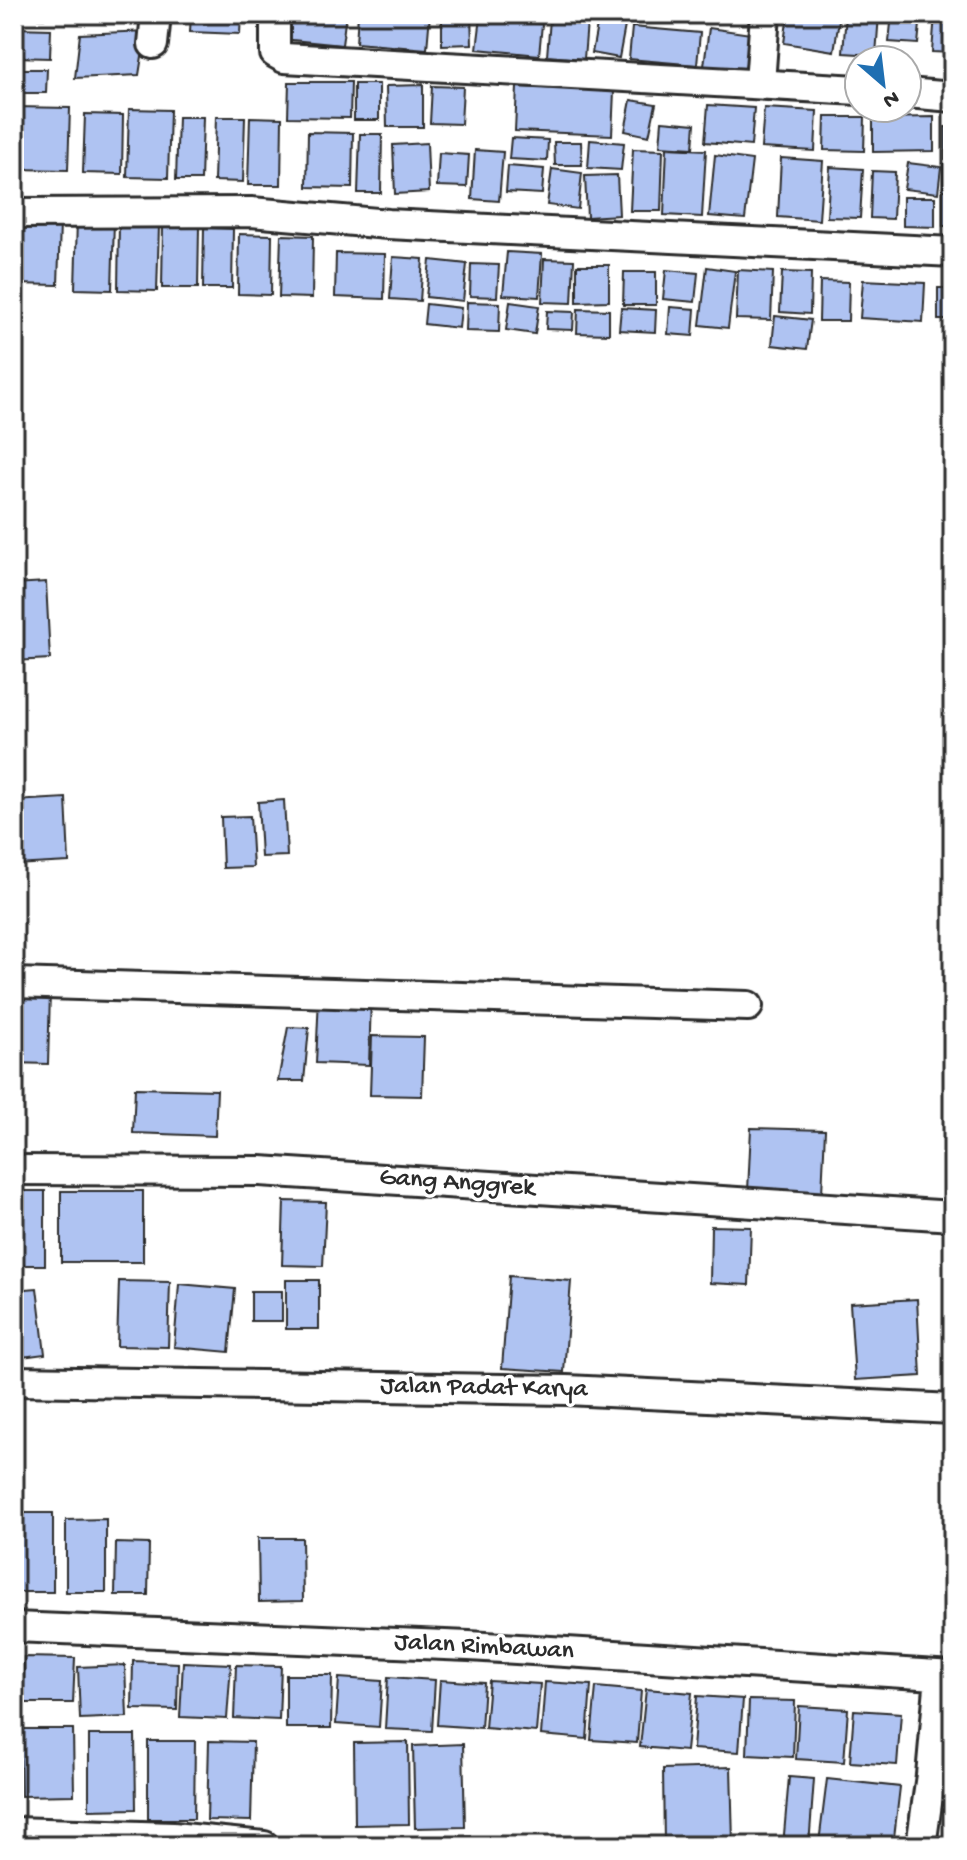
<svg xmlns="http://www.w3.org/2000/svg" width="967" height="1860" font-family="'Gochi Hand',sans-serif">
  <rect width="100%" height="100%" fill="#fff"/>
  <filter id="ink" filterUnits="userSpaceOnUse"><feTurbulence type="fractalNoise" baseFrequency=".0125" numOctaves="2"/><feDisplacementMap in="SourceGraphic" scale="16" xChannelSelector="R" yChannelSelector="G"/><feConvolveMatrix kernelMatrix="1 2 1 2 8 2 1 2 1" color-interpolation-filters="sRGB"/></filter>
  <g filter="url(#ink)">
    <!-- building -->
    <path fill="#afc3f2" stroke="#2b2b2b" stroke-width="2" d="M28,14H57V18L28,17Z
      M191,14H241L240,34L190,32Z
      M285,14H346L342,45L282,39Z
      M358,14H430L427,49L356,43Z
      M599,14L627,15L619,58L592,53Z
      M788,14H840L834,51L784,43Z
      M846,14H879L876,55L843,53Z
      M892,14H921L918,44L889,42Z
      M935,14H953V53L932,52Z
      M442,15H471L472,44L442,45Z
      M481,17L542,24L539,55L477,49Z
      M550,19L587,22L584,59L547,56Z
      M632,27L700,33L697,65L629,59Z
      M14,28L51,29L50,58L14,57Z
      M709,28L751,34L746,71L704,66Z
      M146,31L139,75L75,78L80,34Z
      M14,69H47L46,93H14Z
      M289,82H351L350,118L288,117Z
      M354,84H379V120H354Z
      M423,85V127H387L386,86Z
      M432,86L463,87L461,124L430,123Z
      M517,87L614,91L612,135L515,131Z
      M631,100L656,104L649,136L625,131Z
      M708,105L754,108L751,146L705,142Z
      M15,107L70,108L68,170L14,169Z
      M764,108L817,111L815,151L761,148Z
      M129,109L170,110L168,178L127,177Z
      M85,114L123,115L122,174L83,173Z
      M178,117H203L201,180H176Z
      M216,117H245L243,182L214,181Z
      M250,117L282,118L281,185H248Z
      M825,117H865L864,151L824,150Z
      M934,117V151L873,152V118Z
      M662,121L695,124L693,148L660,146Z
      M945,127H953V159H945Z
      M308,132L353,133L352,188L307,187Z
      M360,134H382L381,193H358Z
      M511,138L548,140L547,161L509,159Z
      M590,140L624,143L621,170L588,168Z
      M554,142H581L582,165H555Z
      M427,143L429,192L395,194L393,145Z
      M667,148L706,150L702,217L664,215Z
      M633,149L663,150L661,211H630Z
      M475,150L503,152L499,201L472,199Z
      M439,153L469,155L467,187L437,186Z
      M715,155L752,160L745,219L709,216Z
      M781,158L823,161L819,220L778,217Z
      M908,163L941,167L938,193L904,189Z
      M943,164H953V190H943Z
      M508,166L544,169L542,194L506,192Z
      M830,167L863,169L860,218L827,217Z
      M552,169L582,173L578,209L547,205Z
      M872,171L895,172L893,219L870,218Z
      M617,175L619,215L587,217L585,176Z
      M943,190H953V226H943Z
      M903,197H935V227L903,226Z
      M77,219L114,220L112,290L75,289Z
      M14,222L60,223L58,285L14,284Z
      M119,224L159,225L157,291L118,290Z
      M163,226H199L198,288H162Z
      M204,228L233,229L232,288H203Z
      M239,234L272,235L271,295L238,294Z
      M281,235L313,236L312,298L279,297Z
      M507,252L542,254L539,297L503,295Z
      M336,253L385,254L384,299L335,297Z
      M393,257L423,259L420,301L390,299Z
      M544,259L574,260L572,303L542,302Z
      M430,260L467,264L463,301L426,297Z
      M471,264L499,265L497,297L470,296Z
      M577,265H609V301L577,302Z
      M707,267L735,271L728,328L700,325Z
      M666,270L698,273L695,302L663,299Z
      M738,270L773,272L771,320L736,319Z
      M624,272H656V305H623Z
      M782,272L811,273L810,314L780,312Z
      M863,280L925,283L923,322L860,318Z
      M820,281L849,282L848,321H819Z
      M938,288H953V320H938Z
      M467,302L500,303L499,332L466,331Z
      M510,302L539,306L535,334L506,330Z
      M426,304L461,308L459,328L424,324Z
      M670,307L695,309L693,336L668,334Z
      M621,308L656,310L655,332L619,330Z
      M578,309L609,310V334L577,333Z
      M547,311L574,312L573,330L546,329Z
      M775,316L811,320L807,349L772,345Z
      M46,582L50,659L14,661V584Z
      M66,798L69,862L14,865V801Z
      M284,800L287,856L261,857L258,802Z
      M250,816L253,867L223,868L221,817Z
      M14,992L50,993L48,1064L14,1063Z
      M319,996L371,997L369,1065L316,1063Z
      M288,1027L309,1028L304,1081H278Z
      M372,1036L424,1037L422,1096L370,1095Z
      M135,1088L217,1090L215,1136L133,1133Z
      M751,1128L825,1130L822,1193L748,1191Z
      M14,1191H45V1265H14Z
      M61,1191H143V1262H61Z
      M284,1201L326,1202L323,1266L282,1265Z
      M711,1226L751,1227L749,1285L710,1283Z
      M509,1276L571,1281L564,1372L502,1368Z
      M286,1280H319V1329H286Z
      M119,1281L170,1282L168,1347L117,1346Z
      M179,1284L235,1289L229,1352L174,1347Z
      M37,1288L45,1354L14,1358V1290Z
      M251,1291H282V1321H251Z
      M917,1299L921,1376L855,1380L850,1303Z
      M14,1513H53V1592H14Z
      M106,1519V1592H66V1520Z
      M258,1538H302L303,1601L259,1602Z
      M116,1543L149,1544L148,1595H115Z
      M14,1653H20V1700H14Z
      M24,1657L75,1658L73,1703H23Z
      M133,1661L178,1663L177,1710L132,1709Z
      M183,1662L231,1664L227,1719L180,1717Z
      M125,1665L127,1717L80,1719L78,1667Z
      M236,1665L281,1666L279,1720L234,1718Z
      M286,1675H332L331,1728H286Z
      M388,1677L435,1680L432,1731L385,1729Z
      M339,1678L382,1681L379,1727L336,1724Z
      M440,1680L484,1683L481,1728L437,1725Z
      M489,1681L540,1684L536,1732L485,1728Z
      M545,1682L591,1685L587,1739L541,1735Z
      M596,1687L641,1691L637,1743L591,1740Z
      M646,1689L692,1693L686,1751L640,1747Z
      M697,1696L743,1699L739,1752L693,1749Z
      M749,1700L795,1701L793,1757L747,1755Z
      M799,1706L848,1709L844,1762L796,1759Z
      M854,1710L901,1713L897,1765L850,1762Z
      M20,1729H73L74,1795L21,1796Z
      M89,1735H135L136,1809L89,1810Z
      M148,1741H195L194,1819H148Z
      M209,1741L253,1742L251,1821L207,1820Z
      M408,1742L409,1824L355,1825L354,1743Z
      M463,1744L465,1827L415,1828L413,1746Z
      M731,1767L733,1843L664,1845L663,1769Z
      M789,1777L814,1779L809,1846H783Z
      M827,1779L900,1787L893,1846L819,1843Z"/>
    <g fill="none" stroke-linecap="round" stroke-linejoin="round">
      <!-- minor casing -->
      <g stroke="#2b2b2b" stroke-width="34">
        <path id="minor" d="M275,14V53L284,58L859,90
          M153,44L156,14
          M760,83L765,14
          M907,93L953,97
          M14,213L251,212L388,224L953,252
          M14,983L748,1006
          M14,1170L260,1171L953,1216
          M14,1381L567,1390L953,1409
          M14,1627L469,1646L953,1676
          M14,1832L173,1837L264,1846
          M921,1846L931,1775L940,1676"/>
      </g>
      <!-- minor -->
      <use href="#minor" stroke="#fff" stroke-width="28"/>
    </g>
  </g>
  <g text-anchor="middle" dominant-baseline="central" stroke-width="7" stroke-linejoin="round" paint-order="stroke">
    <!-- street labels -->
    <g font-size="26" fill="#2b2b2b" stroke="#fff">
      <text transform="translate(457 1184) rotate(4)">Gang Anggrek</text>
      <text transform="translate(484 1389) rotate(1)">Jalan Padat Karya</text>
      <text transform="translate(484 1648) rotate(3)">Jalan Rimbawan</text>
    </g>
  </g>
  <!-- margin -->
  <rect width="967" height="1860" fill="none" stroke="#fff" stroke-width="48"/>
  <rect x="24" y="24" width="919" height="1812" fill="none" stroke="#2b2b2b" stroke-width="3" filter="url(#ink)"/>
  <!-- north arrow -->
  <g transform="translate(883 84) rotate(152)"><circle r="38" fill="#ffffff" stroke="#aaaaaa" stroke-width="2"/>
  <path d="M0-6L14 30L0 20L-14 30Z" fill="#1f6fb2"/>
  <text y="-12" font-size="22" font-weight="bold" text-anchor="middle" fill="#2b2b2b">N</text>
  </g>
</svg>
